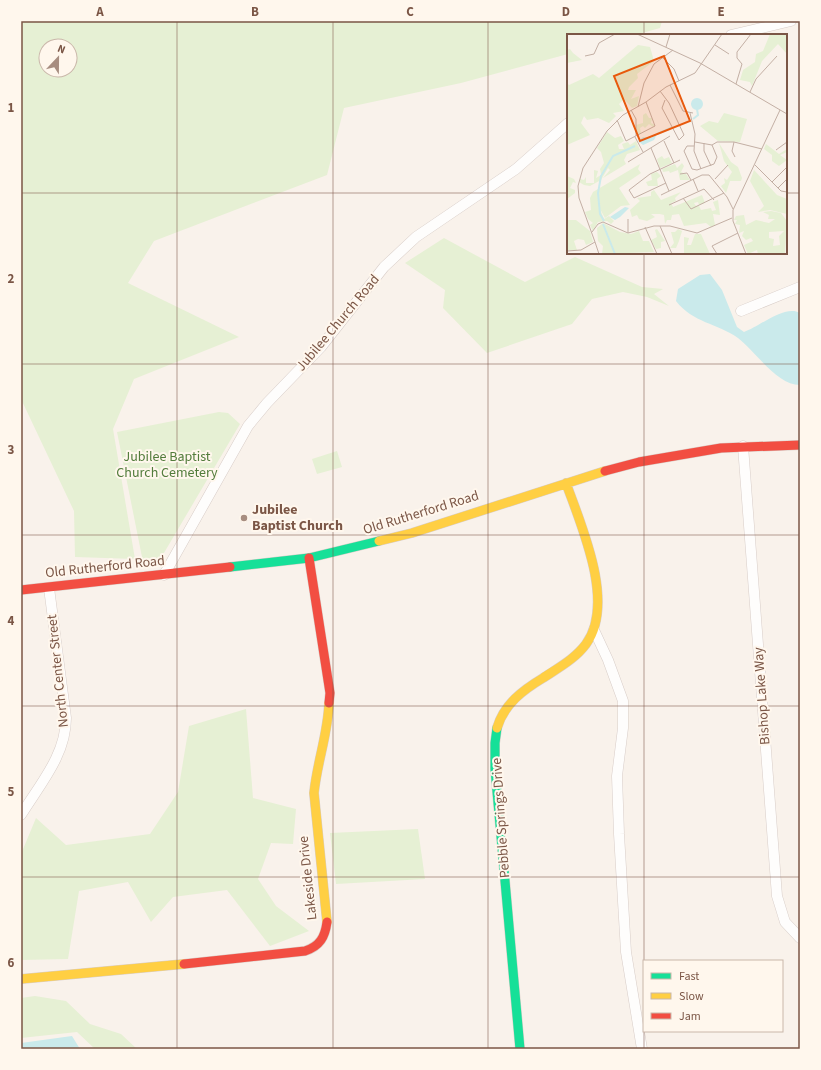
<svg xmlns="http://www.w3.org/2000/svg" width="821" height="1070" font-family="'Source Sans 3',sans-serif">
  <rect width="100%" height="100%" fill="#f9f2eb"/>
  <!-- green -->
  <path fill="#e6f0d4" fill-rule="evenodd" d="M21,21H662L660,28L635,35H568V54L461,83L344,108L327,175L154,241L128,283L239,337L134,379L113,429L135,559L75,557L74,511L21,399ZM46,46H70V70H46Z
    M444,238L525,282L575,257L642,287L663,289L654,294L669,306L647,297L623,292L592,299L572,324L487,353L443,308L445,290L405,263Z
    M219,412L228,413L240,424L161,558L152,566L143,562L117,432Z
    M337,451L342,467L317,474L312,459Z
    M246,709L253,798L296,809L293,844L271,843L258,879L276,906L309,931L270,946L227,890L173,897L151,922L128,882L79,891L68,959L21,960V854L36,818L66,845L150,834L178,792L189,726Z
    M418,829L425,879L336,884L330,833Z
    M35,996L66,1001L90,1024L121,1034L137,1049H95L77,1032L21,1038V998Z"/>
  <!-- water -->
  <path fill="#caeaeb" d="M710,274L722,290L737,327L744,332C759,327 785,304 800,313V385C777,385 755,351 738,338C717,323 693,323 676,301L678,289L700,275Z
    M72,1036L80,1049H21V1043Z"/>
  <g fill="none" stroke-linecap="round" stroke-linejoin="round">
    <!-- street casing -->
    <g stroke="#d8cdc8" stroke-width="11">
      <path id="street" d="M731,35L791,21
        M741,311L800,287
        M743,446L777,896L785,922L800,938
        M164,575L248,426L267,403L321,347L384,267L416,237L516,169L568,123
        M594,630L608,660L623,701V728L617,776L619,834L626,952L642,1049
        M21,815C40,784 66,755 66,718L49,588"/>
    </g>
    <!-- fast casing -->
    <g stroke="#d8cdc7" stroke-width="10">
      <path id="fast" d="M230,567L309,558L379,541
        M497,728L495,743V769L520,1049"/>
    </g>
    <!-- slow casing -->
    <g stroke="#d8cdc7" stroke-width="10">
      <path id="slow" d="M379,541L412,533L605,471
        M497,728C504,704 523,690 543,678C558,668 575,659 586,644C616,603 581,525 566,483
        M327,922L314,793C317,762 328,734 329,703
        M21,979L184,964"/>
    </g>
    <!-- jam casing -->
    <g stroke="#d8cdc7" stroke-width="10">
      <path id="jam" d="M605,471L639,462L721,448L800,445
        M309,558L330,693L329,703
        M21,590L230,567
        M184,964L305,951C320,946 325,937 327,922"/>
    </g>
    <!-- street -->
    <use href="#street" stroke="#fefdfc" stroke-width="10"/>
    <!-- fast -->
    <use href="#fast" stroke="#16e098" stroke-width="9"/>
    <!-- slow -->
    <use href="#slow" stroke="#ffcf43" stroke-width="9"/>
    <!-- jam -->
    <use href="#jam" stroke="#f24e42" stroke-width="9"/>
  </g>
  <!-- grid -->
  <path fill="none" stroke="#7b5646" stroke-width="1" stroke-opacity="0.55" d="M177,21V1049M333,21V1049M488,21V1049M644,21V35M21,193H568M786,193H800M644,253V1049M21,364H800M21,535H800M21,706H800M21,877H800"/>
  <!-- markers -->
  <circle fill="#a78d80" stroke="#fff7ed" stroke-width="1.5" cx="244" cy="518" r="4"/>
  <g text-anchor="middle" dominant-baseline="central" stroke-width="4" stroke-linejoin="round" paint-order="stroke">
    <!-- street labels -->
    <g font-size="14" fill="#7b5646" stroke="#fff7ed">
      <text transform="translate(338 323) rotate(-50)">Jubilee Church Road</text>
      <text transform="translate(421 513) rotate(-17)">Old Rutherford Road</text>
      <text transform="translate(105 567) rotate(-6)">Old Rutherford Road</text>
      <text transform="translate(58 671) rotate(-96)">North Center Street</text>
      <text transform="translate(762 696) rotate(-94)">Bishop Lake Way</text>
      <text transform="translate(501 818) rotate(-94)">Pebble Springs Drive</text>
      <text transform="translate(308 878) rotate(-96)">Lakeside Drive</text>
    </g>
    <!-- park labels -->
    <g font-size="14" fill="#527c3b" stroke="#fff7ed">
      <text x="167" y="457">Jubilee Baptist<tspan x="167" dy="16">Church Cemetery</tspan></text>
    </g>
    <!-- poi labels -->
    <g font-size="14" font-weight="bold" fill="#7b5646" stroke="#fff7ed" text-anchor="start">
      <text x="252" y="510">Jubilee<tspan x="252" dy="16">Baptist Church</tspan></text>
    </g>
  </g>
  <!-- overview -->
  <g transform="translate(567 34)">
    <rect width="220" height="220" fill="#f9f2eb"/>
    <path d="M203,0H220V20L211,10L195,27L185,52L183,48L173,46L176,36L188,28L189,20L196,17ZM71,11L83,13L87,27L70,40L71,44L62,53L61,56H69L64,65L72,62L70,72L65,74L57,65L52,70L57,77L46,79L49,82L42,89L31,84L20,86L17,82L14,89L23,101L0,111V49L2,51L26,40L32,44ZM3,15L6,19L15,26L0,29V16ZM79,79L82,84H85L84,89L88,91L86,93L82,90L78,94L76,92L73,94L74,99L70,101L69,91L76,89V81ZM157,79L180,85L173,108L151,107L133,92L142,87L151,89ZM40,98L48,104L54,102L57,107L51,111L52,115H57L55,110L61,108L63,111L69,107L73,116L60,120L57,126L59,130L36,144L43,136L41,134L34,146L23,152L17,151L12,148L13,145L17,146L19,143V149H27V136L31,137L29,144L34,141L33,135L37,129L34,118L30,114ZM152,109L164,128L171,133L175,144L174,147H163L159,159L154,152L158,149L157,144L160,146L165,138L157,127ZM199,110L212,120L220,115V118L213,121L220,126L212,132L205,127V121L197,115ZM95,122L97,125L102,123L105,129L93,134L90,125ZM115,129L117,132L114,138L119,140L123,146H113L111,136L103,139L102,137L96,138L95,135L108,130L110,134ZM73,130L71,135L74,139L52,154L63,171L54,172L38,184L33,175L37,185L42,182L47,187L44,190L40,187L31,188L26,197L23,191L26,189L21,185L18,178L24,176L23,164L26,158ZM187,136L210,161L220,165V180L203,176L191,178L197,172L183,147ZM90,138L94,142L90,145L91,152H81L79,148L85,146L84,140ZM0,142L7,145L9,149L6,148L3,154L8,156V159L0,165ZM87,156L94,166L114,158L108,164L109,167L104,169L106,173L135,161L138,169L132,171L131,168L127,169L129,172H132L134,176L144,174L145,177L149,176L146,168L151,166L153,181L146,180L148,191L144,193L139,189L117,192L112,180L105,181L104,186H100L98,190L97,181L93,180H84L88,183L80,187L72,185L70,181L65,183L63,176L73,167L70,164L84,162V158ZM204,177L214,179L220,187L218,220H191L190,216L181,220L177,211L186,207L184,204L179,206L175,202L177,197L172,199L173,191L168,190L170,186H167L169,182L177,181L179,191L189,186L202,189L208,185H201L202,181L196,178ZM217,197L212,202L213,211L206,212L207,205L202,204V198ZM0,186H9L23,197L26,208L19,211L17,206L11,205L7,207L10,216H0ZM36,189L53,198L64,200L72,197L76,207H82L87,218L35,220L36,212L31,207L30,194ZM90,195L98,207L94,208V214L89,215L84,206L90,203L88,196ZM111,195L115,197L112,207L109,214H103L107,209L104,198H108ZM128,200H134L143,220H117V203L122,204L120,211H124Z" fill="#e6f0d4" fill-rule="evenodd"/>
    <path d="M124 70a6 6 0 1 1 12 0a6 6 0 1 1-12 0ZM90,100L87,106L76,111L71,107L76,103L84,104ZM58,173L62,174L53,183L48,186L43,183Z" fill="#caeaeb"/>
    <path fill="none" stroke="#caeaeb" stroke-width="2" d="M126,85L131,81L130,75M90,100L104,94M37,187L33,180L31,159L34,142L46,122L68,112M36,190L48,220"/>
    <path fill="none" stroke="#c3afa4" stroke-width="1" d="M70,0L133,29L220,80M148,11L162,20M99,13L103,0M18,22L27,20L32,9L48,0M96,24L107,35L112,47M169,50L175,30L170,24V18L184,0M103,51L116,77L126,79M93,57L102,69L117,101L112,106L95,74L98,66M183,58L189,45L210,22M71,73L77,49L87,30L106,16M64,76L69,85V102M123,79L128,100L127,117L134,135M50,86L59,107L88,92L79,68M68,103L76,118M97,107L107,129M167,108L165,117L168,123M137,109V117L144,132M145,111L150,108H167L195,115M127,112H120L117,117L125,135L130,136L147,130L150,123L145,111L128,108M84,114L102,157M209,116L220,108M61,128L103,102M188,131L214,157L220,158M113,140L120,139L124,146M126,145L131,157M148,145L161,131M205,148L220,133M99,149L67,164L62,156L83,140L113,126M211,154L220,145M94,161L135,141H142L160,163L166,175M116,164L124,175L157,159M102,171L137,155L147,166M61,185V199M93,192L105,220M78,193L90,220M25,198L31,190L36,188L61,199L87,192H103L130,199L165,184M28,208L32,220M0,217L14,216L28,208L12,164L11,152L16,134L40,97L56,81L79,68L99,53L128,39L155,0M150,220L145,212L171,199M179,220L166,187V176L213,76"/>
    <path fill="#e8590c" fill-opacity="0.15" stroke="#e8590c" stroke-width="2" d="M97,22L123,87L73,107L47,42Z"/>
    <rect width="220" height="220" fill="none" stroke="#7b5646" stroke-width="2"/>
  </g>
  <!-- border -->
  <rect width="821" height="1070" fill="none" stroke="#fff7ed" stroke-width="44"/>
  <!-- legend -->
  <rect x="643" y="960" width="140" height="72" fill="#fff7ed" stroke="#cab7aa"/>
  <rect x="651" y="973" width="20" height="6" fill="#16e098" stroke="#cab7aa"/>
  <text x="679" y="980" font-size="12" fill="#7b5646">Fast</text>
  <rect x="651" y="993" width="20" height="6" fill="#ffcf43" stroke="#cab7aa"/>
  <text x="679" y="1000" font-size="12" fill="#7b5646">Slow</text>
  <rect x="651" y="1013" width="20" height="6" fill="#f24e42" stroke="#cab7aa"/>
  <text x="679" y="1020" font-size="12" fill="#7b5646">Jam</text>
  <!-- north arrow -->
  <g transform="translate(58 58) rotate(22)"><circle r="19" fill="#fff7ed" stroke="#cab7aa"/>
  <path d="M0-3L7 15L0 10L-7 15Z" fill="#a78d80"/>
  <text y="-6" font-size="11" font-weight="bold" text-anchor="middle" fill="#7b5646">N</text>
  </g>
  <rect x="22" y="22" width="777" height="1026" fill="none" stroke="#7b5646" stroke-width="1.5"/>
  <g font-size="13" text-anchor="middle" font-weight="bold" fill="#7b5646">
    <text x="100" y="16">A</text>
    <text x="255" y="16">B</text>
    <text x="410" y="16">C</text>
    <text x="566" y="16">D</text>
    <text x="721" y="16">E</text>
    <text x="11" y="112">1</text>
    <text x="11" y="283">2</text>
    <text x="11" y="454">3</text>
    <text x="11" y="625">4</text>
    <text x="11" y="796">5</text>
    <text x="11" y="967">6</text>
  </g>
</svg>
